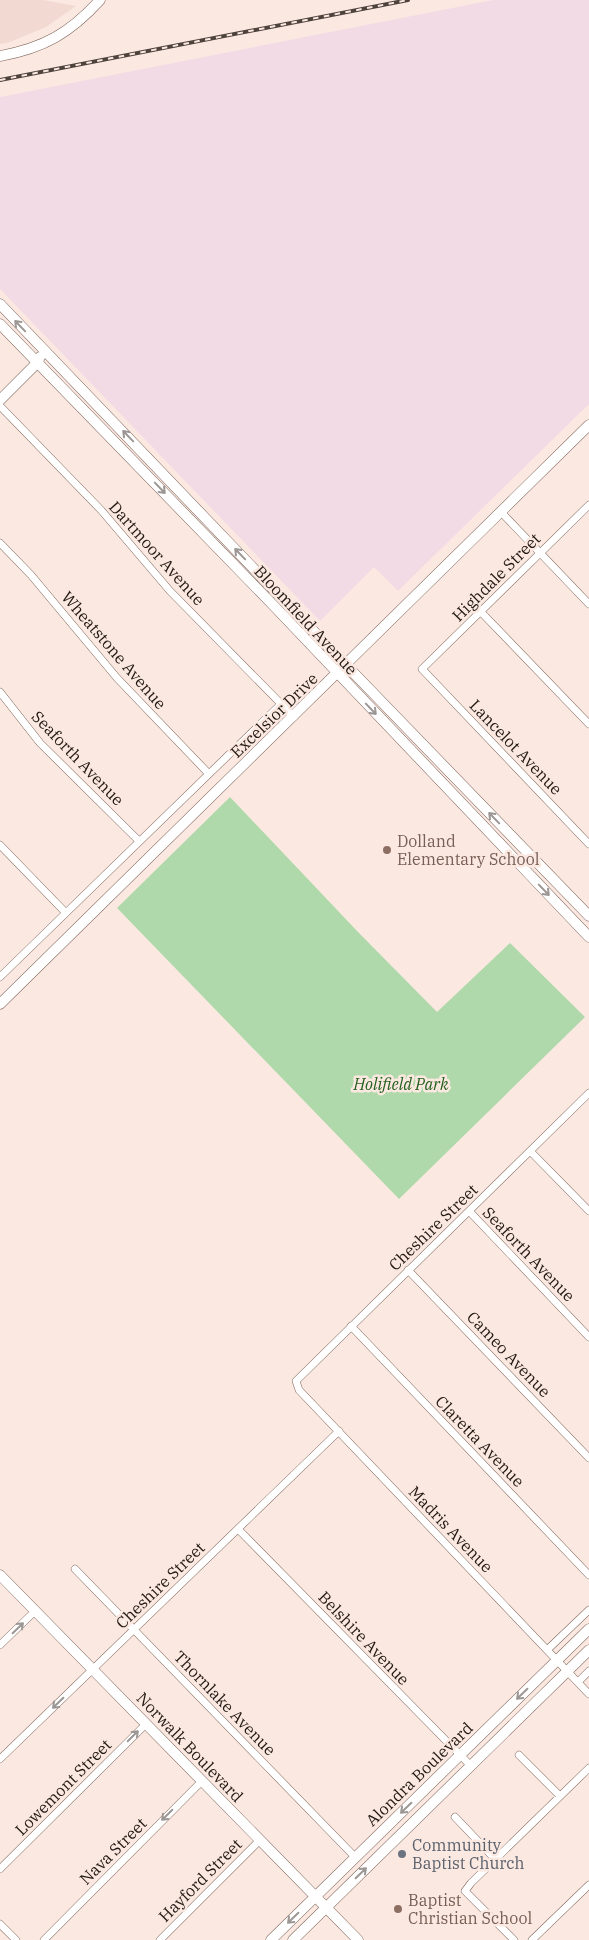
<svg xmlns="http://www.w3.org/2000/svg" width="589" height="1940" font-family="'IBM Plex Serif',serif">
  <rect width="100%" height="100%" fill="#fbe9e1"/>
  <!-- commercial -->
  <path fill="#f2d9d1" d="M0,0H43L76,6L46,27L10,42L0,44Z"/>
  <!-- industrial -->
  <path fill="#f3dbe6" d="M493,0H589V404L398,591L374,567L320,621L0,289V97Z"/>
  <!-- green -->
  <path fill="#afd9aa" d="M230,797L358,932L437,1012L510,943L585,1017L399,1199L117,908Z"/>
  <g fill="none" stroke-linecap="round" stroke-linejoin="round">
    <!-- street casing -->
    <g stroke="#7f655b" stroke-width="8">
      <path id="street" d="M0,406L101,510L170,591L294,717
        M589,505L422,669L589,844
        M501,512L589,604
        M0,543L31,575L117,678L209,774
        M481,612L589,724
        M0,692L40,743L139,841
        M0,845L66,913
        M0,977L281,704
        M589,1093L296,1381L299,1390L589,1694
        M530,1151L589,1211
        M469,1211L589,1337
        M408,1270L589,1458
        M351,1326L589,1575
        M238,1529L471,1766
        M75,1569L355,1857
        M0,1645L35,1611
        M547,1650L589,1610
        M578,1682L589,1671
        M519,1755L560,1796
        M0,1759L339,1431
        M455,1817L495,1859
        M0,1869L146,1724
        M0,1924L16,1940
        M44,1940L202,1781
        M160,1940L260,1840
        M514,1940L465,1891L471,1883L589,1768
        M532,1940L589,1885"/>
    </g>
    <!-- secondary casing -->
    <g stroke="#7f655b" stroke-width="11">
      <path id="secondary" d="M0,56C44,48 70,33 100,0
        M0,304L346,665L589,916
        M0,324L274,606L589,937
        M0,400L37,363L40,357
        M0,1004L589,425
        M0,1575L358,1940
        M271,1940L589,1629
        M293,1940L589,1650"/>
    </g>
    <!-- street -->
    <use href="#street" stroke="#fff" stroke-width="7"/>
    <!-- secondary -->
    <use href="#secondary" stroke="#fff" stroke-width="10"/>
    <!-- rail casing -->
    <g stroke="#4e423d" stroke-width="4">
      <path id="rail" d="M0,80L408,0"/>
    </g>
    <!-- rail -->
    <use href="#rail" stroke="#fbe9e1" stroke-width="2" stroke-dasharray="5.5" stroke-linecap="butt"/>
  </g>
  <!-- one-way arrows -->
  <defs><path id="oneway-shaft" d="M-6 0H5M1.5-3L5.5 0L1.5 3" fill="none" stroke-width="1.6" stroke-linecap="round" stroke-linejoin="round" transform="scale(1.25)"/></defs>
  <g stroke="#9c9795">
    <use href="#oneway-shaft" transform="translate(20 326) rotate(-134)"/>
    <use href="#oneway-shaft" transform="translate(128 436) rotate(-134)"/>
    <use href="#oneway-shaft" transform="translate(160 488) rotate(46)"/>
    <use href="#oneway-shaft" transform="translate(240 554) rotate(-134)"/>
    <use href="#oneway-shaft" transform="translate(371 709) rotate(46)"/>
    <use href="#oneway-shaft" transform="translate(494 818) rotate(-134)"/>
    <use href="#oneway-shaft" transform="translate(544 890) rotate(46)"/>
    <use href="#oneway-shaft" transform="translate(18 1628) rotate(-44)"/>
    <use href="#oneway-shaft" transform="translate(522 1694) rotate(136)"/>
    <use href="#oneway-shaft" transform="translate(58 1703) rotate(136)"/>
    <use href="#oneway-shaft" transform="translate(133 1736) rotate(-45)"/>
    <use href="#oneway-shaft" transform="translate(406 1808) rotate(136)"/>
    <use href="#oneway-shaft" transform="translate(167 1815) rotate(135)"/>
    <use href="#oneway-shaft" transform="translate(361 1873) rotate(-44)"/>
    <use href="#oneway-shaft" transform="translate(293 1918) rotate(136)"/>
  </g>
  <!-- markers -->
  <g fill="#8d6e63" stroke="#fbe9e1" stroke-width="2">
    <circle cx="387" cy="850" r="5"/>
    <circle cx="398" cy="1909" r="5"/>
  </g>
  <circle fill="#6b7280" stroke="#fbe9e1" stroke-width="2" cx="402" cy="1854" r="5"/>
  <g text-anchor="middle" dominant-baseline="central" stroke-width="5" stroke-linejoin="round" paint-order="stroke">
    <!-- street labels -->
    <g font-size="16" fill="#221813" stroke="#fbe9e1">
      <text transform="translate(157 553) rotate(48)">Dartmoor Avenue</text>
      <text transform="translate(496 577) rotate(-45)">Highdale Street</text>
      <text transform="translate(306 620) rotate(47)">Bloomfield Avenue</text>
      <text transform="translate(114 650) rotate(49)">Wheatstone Avenue</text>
      <text transform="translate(274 715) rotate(-44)">Excelsior Drive</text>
      <text transform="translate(516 747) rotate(46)">Lancelot Avenue</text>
      <text transform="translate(78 758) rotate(46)">Seaforth Avenue</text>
      <text transform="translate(433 1227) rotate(-44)">Cheshire Street</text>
      <text transform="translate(529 1254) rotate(46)">Seaforth Avenue</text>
      <text transform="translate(509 1354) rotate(46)">Cameo Avenue</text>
      <text transform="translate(480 1441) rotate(46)">Claretta Avenue</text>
      <text transform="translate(451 1529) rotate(46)">Madris Avenue</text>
      <text transform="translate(160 1585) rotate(-44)">Cheshire Street</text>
      <text transform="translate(364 1638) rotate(46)">Belshire Avenue</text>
      <text transform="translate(225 1703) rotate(46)">Thornlake Avenue</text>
      <text transform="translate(190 1747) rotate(46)">Norwalk Boulevard</text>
      <text transform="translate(419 1774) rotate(-44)">Alondra Boulevard</text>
      <text transform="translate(63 1787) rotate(-45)">Lowemont Street</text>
      <text transform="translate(113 1851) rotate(-45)">Nava Street</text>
      <text transform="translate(200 1880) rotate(-45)">Hayford Street</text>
    </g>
    <!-- education labels -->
    <g font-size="16" fill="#785e54" stroke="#fbe9e1" text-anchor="start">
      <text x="397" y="841">Dolland<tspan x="397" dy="18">Elementary School</tspan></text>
      <text x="408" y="1900">Baptist<tspan x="408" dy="18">Christian School</tspan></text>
    </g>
    <!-- park labels -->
    <g font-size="16" font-style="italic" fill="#24601e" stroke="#fbe9e1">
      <text x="401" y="1084">Holifield Park</text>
    </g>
    <!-- worship labels -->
    <g font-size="16" fill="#5b616d" stroke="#fbe9e1" text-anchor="start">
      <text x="412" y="1845">Community<tspan x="412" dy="18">Baptist Church</tspan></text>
    </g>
  </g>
</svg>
